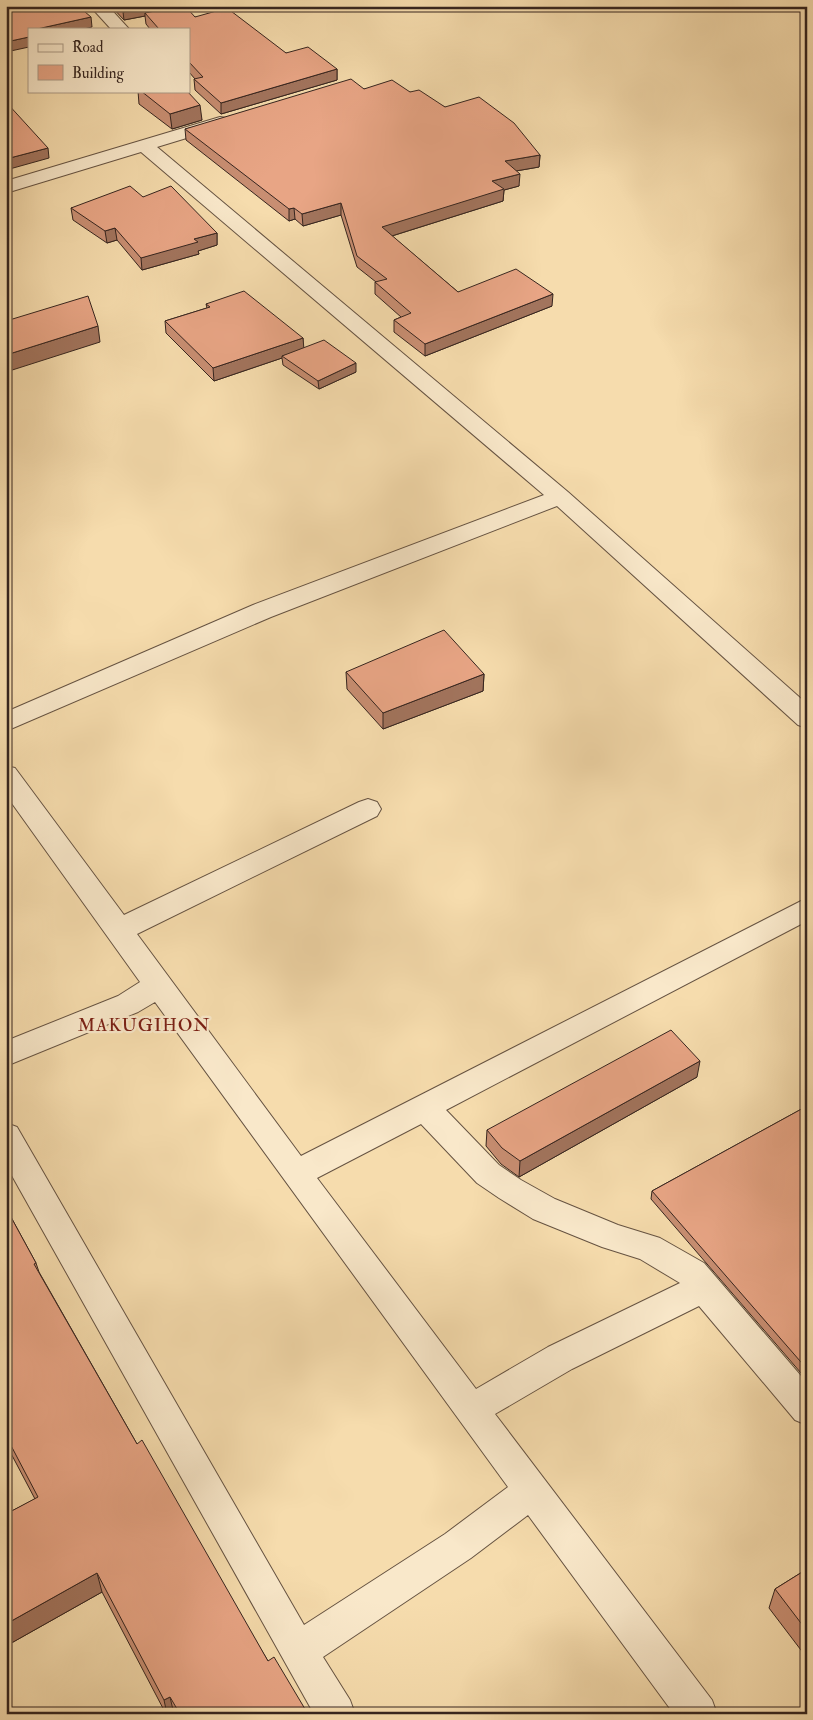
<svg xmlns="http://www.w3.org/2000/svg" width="813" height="1720" font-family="'IM FELL Double Pica',serif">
  <rect width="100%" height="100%" fill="#f6dcad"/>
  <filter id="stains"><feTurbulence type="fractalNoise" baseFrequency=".004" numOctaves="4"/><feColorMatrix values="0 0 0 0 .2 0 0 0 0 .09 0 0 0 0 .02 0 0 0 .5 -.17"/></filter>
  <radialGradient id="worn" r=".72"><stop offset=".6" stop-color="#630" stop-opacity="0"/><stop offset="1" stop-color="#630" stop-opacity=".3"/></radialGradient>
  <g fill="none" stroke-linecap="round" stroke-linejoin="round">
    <!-- minor casing -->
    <g stroke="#665342" stroke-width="2">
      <path id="minor" d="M90,6H108L129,29H111Z
        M220,117L226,118L229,122L226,126L157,147L568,492L807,704V728L798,725L557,506L271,617L6,731V712L253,605L544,495L141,152L6,193V181Z
        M6,766L15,768L124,915L359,802L368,799L377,802L381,809L377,816L137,934L301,1156L807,898V921L446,1110L499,1165L521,1180L555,1199L618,1225L660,1238L704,1263L807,1383V1425L795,1420L699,1306L572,1369L495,1414L712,1700L717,1714H674L528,1515L471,1558L323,1657L350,1700L355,1714H314L6,1165V1123L17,1127L304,1625L445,1534L508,1487L155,1002L138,1012L6,1066V1041L118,996L140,982L6,795ZM421,1124L477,1183L499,1198L533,1219L602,1247L640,1259L680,1283L548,1347L476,1389L317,1178Z"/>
    </g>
    <!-- minor -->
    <use href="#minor" fill="#f9e8ca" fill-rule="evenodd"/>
  </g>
  <!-- wall -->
  <path fill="#c88e72" stroke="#36251f" d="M111,6H171V8L195,17L286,53L337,69V80L221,114L195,90L194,79H195L189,72V29H150L146,24L145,16L124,20Z
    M364,89L410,92L445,107L540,155L539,167L516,171L519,186L504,190L503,201L392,236L458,292L552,306L425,356L394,332V320L401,317L375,294V282H376L357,267L341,215L303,226L295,219L289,221L186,140L185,129Z
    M138,91H187L202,120L172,129L139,104Z
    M143,197L217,233V245L198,251L199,254L142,270L117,240L107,243L73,220L71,208Z
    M206,304L303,338V348L356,372L319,389L283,365L282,358L214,381L166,333L165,321L207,308Z
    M346,672L484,674L483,691L383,729L347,689Z
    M697,1077L519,1177L501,1164L486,1146L487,1130Z
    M807,1106V1380L651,1199L652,1191Z
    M6,1208L36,1263L39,1272L137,1444L268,1661L308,1714H166L102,1592L6,1646V1514L35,1499L6,1444Z
    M807,1569V1658L769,1608L775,1589Z"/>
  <!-- shaded-wall -->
  <path fill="#a2745d" stroke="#36251f" d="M151,6H171V10L145,13V16L124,20L123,12Z
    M91,17L92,27L84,29H37Z
    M29,37V47L6,52V42Z
    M337,69V80L221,114V103Z
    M200,105L202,120L172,129L170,114Z
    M48,148L49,158L6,170V159Z
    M540,155L539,167L504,173L505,161Z
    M520,174L519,186L504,190L503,201L382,239V227L492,181Z
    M341,203V215L303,226L302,214Z
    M294,208L295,219L289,221V209Z
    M115,228L117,240L107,243L105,231Z
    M217,233V245L198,251L199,254L142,270L141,258L194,239Z
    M553,294L552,306L425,356V344Z
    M98,326L100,342L6,372V355Z
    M303,338L304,350L282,356V358L214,381L213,368Z
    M356,363V372L319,389L318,381Z
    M484,674L483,691L383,729V713Z
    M700,1061L697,1077L519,1177L520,1161Z
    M97,1573L102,1592L6,1646V1624Z
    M170,1697L174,1714H167L164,1700Z"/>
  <!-- building -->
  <path fill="#e8a585" stroke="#36251f" d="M6,6H78L91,17L37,29H29V37L6,42Z
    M117,6H151L123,12Z
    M180,6H185L195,17L227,8L286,53L308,47L337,69L221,103L194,79L203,77L189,62V29H159L145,13Z
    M351,79L364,89L392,80L410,92L419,90L445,107L479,97L514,123L540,155L505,161L520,174L492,181L504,189L382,227L458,292L516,269L553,294L425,344L394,320L411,313L375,282L387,279L357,256L341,203L302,214L294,208L289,209L185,129Z
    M141,91H187L200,105L170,114Z
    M6,102L48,148L6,159Z
    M130,186L143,197L171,186L217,233L194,239L198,242L141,258L115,228L105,231L71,208Z
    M244,291L303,338L213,368L165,321L210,307L206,304Z
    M88,296L98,326L6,355V321Z
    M324,340L356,363L318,381L282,356Z
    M444,630L484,674L383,713L346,672Z
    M671,1030L700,1061L520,1161L502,1148L487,1130Z
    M807,1106V1369L652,1191Z
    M6,1208L36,1263L34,1264L137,1444L142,1440L268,1661L274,1657L308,1714H180L170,1697L164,1700L97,1573L6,1624V1514L38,1497L6,1436Z
    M807,1569V1631L775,1589Z"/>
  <g text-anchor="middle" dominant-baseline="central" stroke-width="4.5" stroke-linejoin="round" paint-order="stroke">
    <!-- neighbourhood labels -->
    <g font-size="18" letter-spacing="1" fill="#7a1f14" stroke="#f9e8ca">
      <text x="144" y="1025">MAKUGIHON</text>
    </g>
  </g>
  <!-- margin -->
  <rect width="813" height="1720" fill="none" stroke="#f6dcad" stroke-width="25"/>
  <rect x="8" y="8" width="798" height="1705" fill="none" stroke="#36251f" stroke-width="2.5"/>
  <rect x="12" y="12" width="788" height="1695" fill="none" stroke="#36251f"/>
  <!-- legend -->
  <rect x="28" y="28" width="162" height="65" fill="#f9e8ca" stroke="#ab9a86"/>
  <rect x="38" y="44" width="25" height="8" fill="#f9e8ca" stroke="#ab9a86"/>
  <text x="72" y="52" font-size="15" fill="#36251f">Road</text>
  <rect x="38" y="65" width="25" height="15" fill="#e8a585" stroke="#ab9a86"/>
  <text x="72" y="78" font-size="15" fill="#36251f">Building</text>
  <rect width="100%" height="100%" filter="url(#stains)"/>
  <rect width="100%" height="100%" fill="url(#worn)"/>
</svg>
